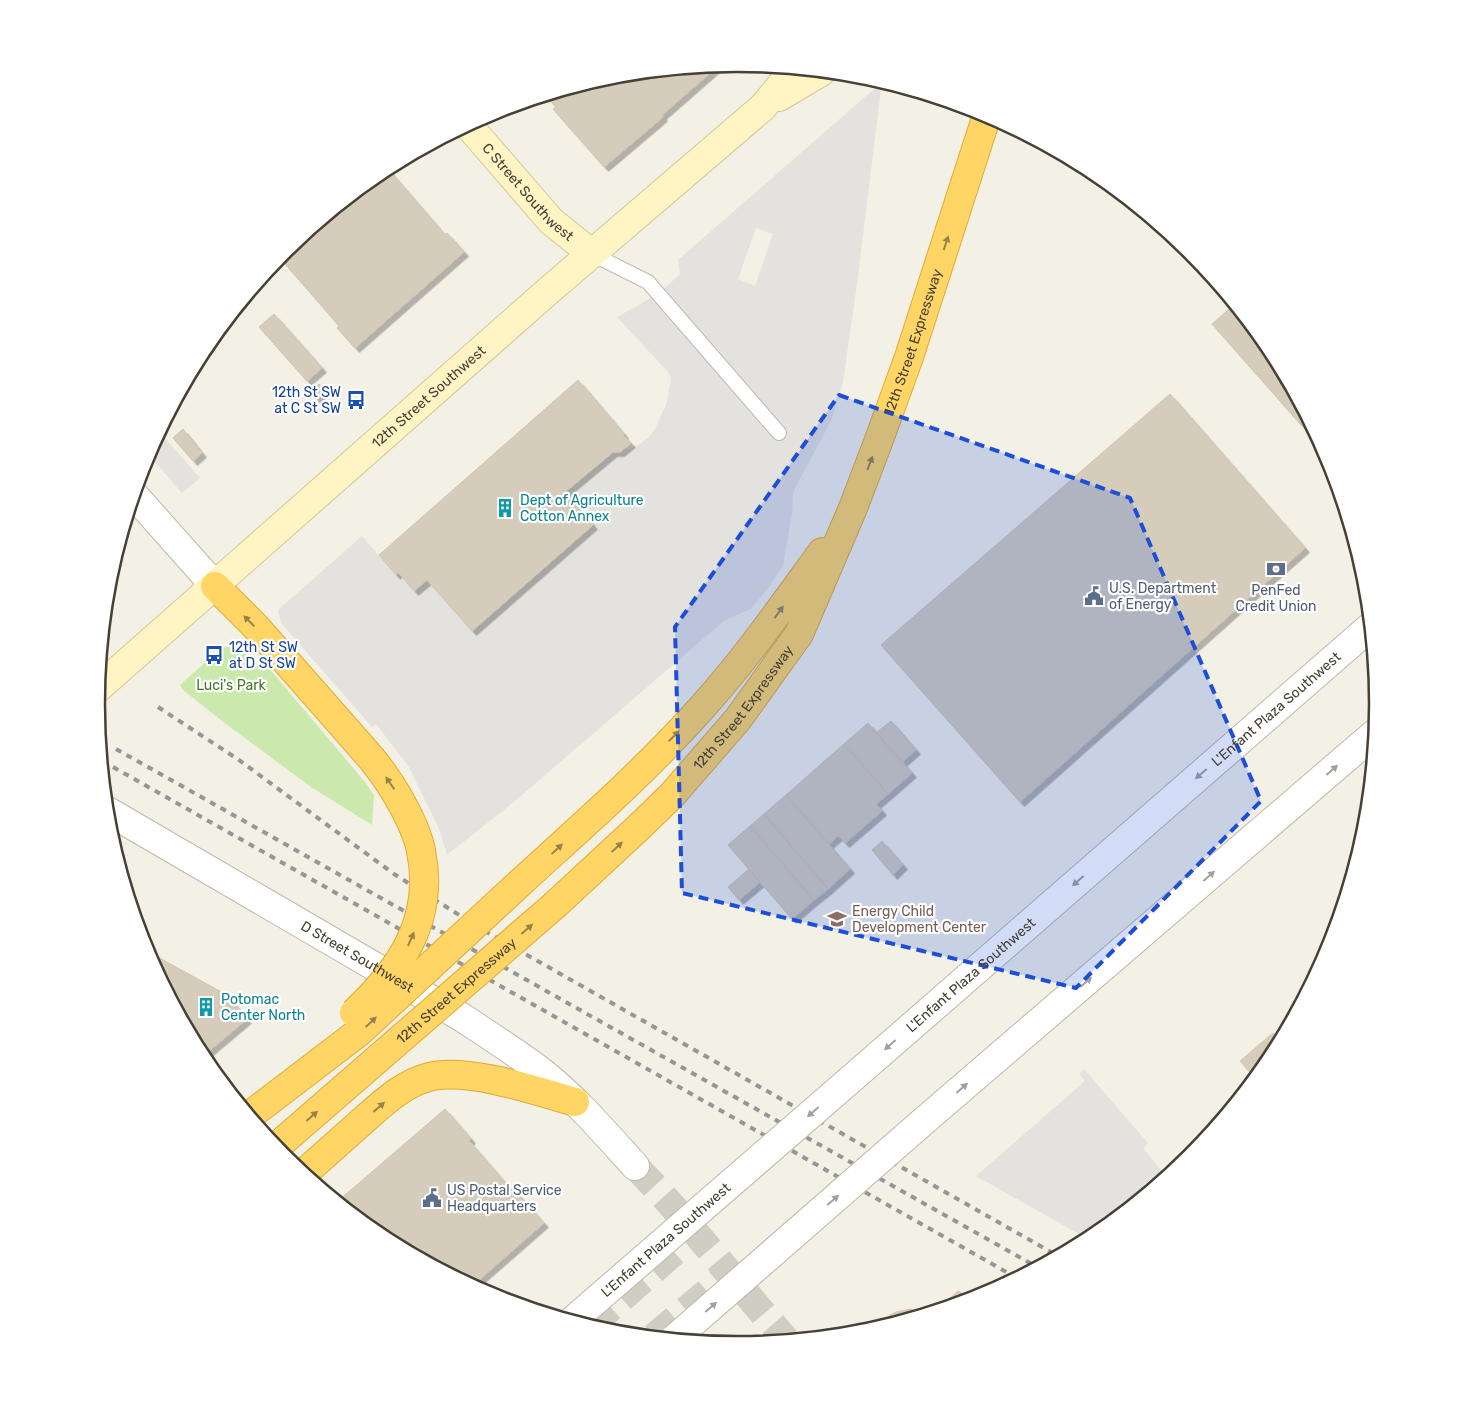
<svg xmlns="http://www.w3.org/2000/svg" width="1473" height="1409" font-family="Rubik,sans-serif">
  <defs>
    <filter id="shadow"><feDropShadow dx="4.5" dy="4.5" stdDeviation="0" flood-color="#0004"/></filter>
  </defs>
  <rect width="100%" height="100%" fill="#f3f0e6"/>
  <!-- green -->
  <path fill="#cbe9ad" d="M240,646L263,670L268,667L365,782L374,795L372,825L311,787L226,724L183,690L180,685L211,657L225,647Z"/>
  <!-- parking -->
  <path fill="#e4e2de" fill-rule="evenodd" d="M882,82L857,284L843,382L831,421L793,492L792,514L783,566L768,588L751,609L725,620L515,801L447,855L439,829L409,767L376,724L372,727L281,623L278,610L362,536L395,574L398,572L427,580L472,631L593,525L565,492L613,452L631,449L641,443L650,436L656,427L667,402L671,378L668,372L617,317L658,294L680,274L678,260ZM756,228L773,234L755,286L738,279Z
    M159,431L200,478L182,493L148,454Z
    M1084,1069L1148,1143L1143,1148L1164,1174L1191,1151L1193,1153L1088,1239L976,1176L1085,1081L1079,1074Z"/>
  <!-- building -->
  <path fill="#d5ccbb" stroke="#d0c5ae" filter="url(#shadow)" d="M718,66L662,115L663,117L604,167L553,109L556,107L546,96L612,76Z
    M387,168L445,235L447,233L464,252L355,348L337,328L339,326L279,257L284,251L381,172Z
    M1234,305L1269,349L1325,452L1212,324Z
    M274,314L322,368L307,381L259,327Z
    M578,380L624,434L623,435L631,443L620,452H613L565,492L593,525L472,631L427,580L414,591L398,572L396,575L379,555Z
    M319,384L325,391L316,399L310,392Z
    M1170,394L1305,548L1020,802L881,645Z
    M183,429L202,453L193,461L173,438Z
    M891,721L916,750L902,762L876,733Z
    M868,723L912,773L888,794L844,744Z
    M844,744L888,794L876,804L882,811L845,843L838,836L829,844L786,795Z
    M786,795L850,869L828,889L764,814Z
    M764,814L828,889L814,900L750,826Z
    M750,826L814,900L792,919L728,845Z
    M882,841L903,865L893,875L872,850Z
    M749,869L760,882L739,900L728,887Z
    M145,950L227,995L247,1019L202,1057Z
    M1294,1015L1286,1029L1282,1025Z
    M1273,1033L1278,1039L1283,1034L1269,1061L1255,1078L1240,1061Z
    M445,1109L471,1139L469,1141L515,1194L517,1193L544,1223L472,1286L380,1237L337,1202Z
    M958,1291L972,1299L937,1310Z
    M911,1309L922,1315L881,1327L890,1315L896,1312Z"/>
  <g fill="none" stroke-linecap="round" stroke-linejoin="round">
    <!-- tertiary-tunnel -->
    <path stroke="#d0cdc3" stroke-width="28" stroke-dasharray="28 14" stroke-linecap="butt" d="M635,1166C689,1221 735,1282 786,1340
      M590,1326L683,1244
      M654,1337L729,1274"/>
    <!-- service casing -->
    <g stroke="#bfb8a8" stroke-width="16">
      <path id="service" d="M592,254L648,282L779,433"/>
    </g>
    <!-- tertiary casing -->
    <g stroke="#bfb8a8" stroke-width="30">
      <g id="tertiary">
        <path d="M134,495L215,586"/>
        <path id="s1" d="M106,810L463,1018C490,1036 517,1053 543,1073C577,1100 606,1134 635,1166"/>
        <path id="s2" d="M850,1080L1370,627"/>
        <path d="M925,1120L1374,734"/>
      </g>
    </g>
    <!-- secondary casing -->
    <g stroke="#d5c795" stroke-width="30">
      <g id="secondary">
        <path d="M779,97L821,72"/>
        <path id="s3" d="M468,125L551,221L592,254"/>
        <path id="s4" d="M97,689L547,292L763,107L794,69"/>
      </g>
    </g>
    <!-- motorway casing -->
    <g stroke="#e1ab32" stroke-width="30">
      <g id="motorway">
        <path d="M215,586L255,626L372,759C389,780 402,801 413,826"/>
        <path d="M521,882C580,828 643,773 696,714C743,663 782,607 822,552"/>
        <path id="s5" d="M556,904L638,828L672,795L738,719L799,634L853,508L880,437L909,357L987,115"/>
        <path d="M303,1174C321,1158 339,1142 357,1126C379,1107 401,1084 429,1077C466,1067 538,1091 575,1102"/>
      </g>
    </g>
    <!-- service -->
    <use href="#service" stroke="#fff" stroke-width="14"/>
    <!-- tertiary -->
    <use href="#tertiary" stroke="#fff" stroke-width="28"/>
    <!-- secondary -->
    <use href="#secondary" stroke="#fff4c4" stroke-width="28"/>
    <!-- motorway -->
    <use href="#motorway" stroke="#ffd565" stroke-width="28"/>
    <!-- rail -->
    <path stroke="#969696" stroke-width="4" stroke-dasharray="6 6" stroke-linecap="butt" d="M158,707L239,760L394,874L483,930L1058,1256
      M116,749L1037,1267
      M113,767L1017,1278"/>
    <!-- tertiary-bridge casing -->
    <g stroke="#bfb8a8" stroke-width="30" stroke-linecap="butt">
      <g id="tertiary-bridge">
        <path id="s6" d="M572,1321L850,1080"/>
        <path d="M674,1339L925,1120"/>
      </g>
    </g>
    <!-- motorway-bridge casing -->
    <g stroke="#e1ab32" stroke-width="30" stroke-linecap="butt">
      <g id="motorway-bridge">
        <path d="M354,1013C401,969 435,919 421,851C420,843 416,834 413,826"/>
        <path d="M249,1116L359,1032L521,882"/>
        <path id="s7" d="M275,1148L556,904"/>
      </g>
    </g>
    <!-- tertiary-bridge -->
    <use href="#tertiary-bridge" stroke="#fff" stroke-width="28"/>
    <!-- motorway-bridge -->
    <use href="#motorway-bridge" stroke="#ffd565" stroke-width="28"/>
  </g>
  <!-- one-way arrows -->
  <defs><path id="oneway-solid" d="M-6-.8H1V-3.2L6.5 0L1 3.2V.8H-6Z" transform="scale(1.25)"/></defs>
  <g fill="#99834b">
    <use href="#oneway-solid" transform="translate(946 243) rotate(-72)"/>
    <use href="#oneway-solid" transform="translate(870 463) rotate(-69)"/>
    <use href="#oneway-solid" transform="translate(779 612) rotate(-54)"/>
    <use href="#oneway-solid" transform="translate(249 621) rotate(-135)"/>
    <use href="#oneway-solid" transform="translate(674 736) rotate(-45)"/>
    <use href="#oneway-solid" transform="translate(390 783) rotate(-124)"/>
    <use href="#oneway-solid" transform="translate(617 847) rotate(-43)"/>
    <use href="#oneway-solid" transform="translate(557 849) rotate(-43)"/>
    <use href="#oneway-solid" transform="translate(527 929) rotate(-41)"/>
    <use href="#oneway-solid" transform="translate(411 939) rotate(-66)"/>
    <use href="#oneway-solid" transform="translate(371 1022) rotate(-43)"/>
    <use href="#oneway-solid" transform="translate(379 1107) rotate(-41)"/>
    <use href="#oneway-solid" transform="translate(312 1116) rotate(-41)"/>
  </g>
  <g fill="#a2a09a">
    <use href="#oneway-solid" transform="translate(1332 770) rotate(-41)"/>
    <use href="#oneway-solid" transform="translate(1201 774) rotate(139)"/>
    <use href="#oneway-solid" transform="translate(1209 876) rotate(-41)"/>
    <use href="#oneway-solid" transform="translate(1078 881) rotate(139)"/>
    <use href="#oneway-solid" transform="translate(1086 982) rotate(-41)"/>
    <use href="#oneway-solid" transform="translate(890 1045) rotate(139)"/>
    <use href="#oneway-solid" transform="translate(962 1088) rotate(-41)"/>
    <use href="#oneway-solid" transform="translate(813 1112) rotate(139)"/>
    <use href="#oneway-solid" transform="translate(833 1200) rotate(-41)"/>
    <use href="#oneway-solid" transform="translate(711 1307) rotate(-41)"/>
  </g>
  <!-- marked area -->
  <path fill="#1d4ed8" fill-opacity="0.2" stroke="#1d4ed8" stroke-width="4" stroke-dasharray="10 6" stroke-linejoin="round" d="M839,395L1130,498L1261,801L1076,988L682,893L675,627Z"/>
  <!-- icons -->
  <defs>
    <g id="bus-bare" transform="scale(1.5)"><path d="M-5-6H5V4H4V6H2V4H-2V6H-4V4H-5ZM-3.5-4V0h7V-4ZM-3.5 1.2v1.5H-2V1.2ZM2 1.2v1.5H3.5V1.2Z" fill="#1a4fb4" stroke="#fff" stroke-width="2.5" paint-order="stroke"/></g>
    <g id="building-bare" transform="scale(1.5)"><path d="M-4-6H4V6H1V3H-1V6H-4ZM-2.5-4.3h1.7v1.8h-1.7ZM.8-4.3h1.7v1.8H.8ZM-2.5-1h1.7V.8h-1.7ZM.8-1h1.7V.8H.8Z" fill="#0f9aa8" stroke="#fff" stroke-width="2.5" paint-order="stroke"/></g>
    <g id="bank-bare" transform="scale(1.5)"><path d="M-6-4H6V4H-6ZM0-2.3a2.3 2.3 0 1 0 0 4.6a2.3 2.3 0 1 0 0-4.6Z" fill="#5c6f8a" stroke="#fff" stroke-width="2.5" paint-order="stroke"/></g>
    <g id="civic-bare" transform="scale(1.5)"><path d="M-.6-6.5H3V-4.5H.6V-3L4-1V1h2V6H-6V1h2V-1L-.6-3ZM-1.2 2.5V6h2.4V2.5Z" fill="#5c6f8a" stroke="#fff" stroke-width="2.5" paint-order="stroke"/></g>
    <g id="school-bare" transform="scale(1.5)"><path d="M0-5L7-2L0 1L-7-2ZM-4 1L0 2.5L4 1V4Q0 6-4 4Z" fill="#8d6e63" stroke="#fff" stroke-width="2.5" paint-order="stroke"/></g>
  </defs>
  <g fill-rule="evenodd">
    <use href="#bus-bare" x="356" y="400"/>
    <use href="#building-bare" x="505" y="508"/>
    <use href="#bank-bare" x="1276" y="569"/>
    <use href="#civic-bare" x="1094" y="596"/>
    <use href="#bus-bare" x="214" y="655"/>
    <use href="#school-bare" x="837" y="919"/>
    <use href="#building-bare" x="206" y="1007"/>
    <use href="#civic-bare" x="432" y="1198"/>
  </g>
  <g text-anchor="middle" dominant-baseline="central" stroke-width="4.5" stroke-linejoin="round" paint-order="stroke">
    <!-- street labels -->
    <g font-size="14" fill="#464035" stroke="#fff">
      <text stroke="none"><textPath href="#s3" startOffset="90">C Street Southwest</textPath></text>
      <text stroke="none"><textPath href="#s5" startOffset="678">12th Street Expressway</textPath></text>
      <text stroke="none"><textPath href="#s4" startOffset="442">12th Street Southwest</textPath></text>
      <text stroke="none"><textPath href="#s5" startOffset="272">12th Street Expressway</textPath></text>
      <text stroke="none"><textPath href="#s2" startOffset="565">L'Enfant Plaza Southwest</textPath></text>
      <text stroke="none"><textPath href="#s1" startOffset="291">D Street Southwest</textPath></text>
      <text stroke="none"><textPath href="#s2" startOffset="160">L'Enfant Plaza Southwest</textPath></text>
      <text stroke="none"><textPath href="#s7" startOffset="240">12th Street Expressway</textPath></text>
      <text stroke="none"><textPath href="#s6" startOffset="124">L'Enfant Plaza Southwest</textPath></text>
    </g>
    <!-- transit labels -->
    <g font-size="14" fill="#164399" stroke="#fff" text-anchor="end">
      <text x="341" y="392">12th St SW<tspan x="341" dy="16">at C St SW</tspan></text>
      <text x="229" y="647" text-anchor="start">12th St SW<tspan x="229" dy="16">at D St SW</tspan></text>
    </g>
    <!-- culture labels -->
    <g font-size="14" fill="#0d838f" stroke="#fff" text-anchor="start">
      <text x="520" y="500">Dept of Agriculture<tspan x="520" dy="16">Cotton Annex</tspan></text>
      <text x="221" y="999">Potomac<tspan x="221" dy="16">Center North</tspan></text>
    </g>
    <!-- service labels -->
    <g font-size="14" fill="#4e5e75" stroke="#fff" text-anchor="start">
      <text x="1109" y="588">U.S. Department<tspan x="1109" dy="16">of Energy</tspan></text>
      <text x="1276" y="590" text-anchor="middle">PenFed<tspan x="1276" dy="16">Credit Union</tspan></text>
      <text x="447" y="1190">US Postal Service<tspan x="447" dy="16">Headquarters</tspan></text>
    </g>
    <!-- park labels -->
    <g font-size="14" fill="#417927" stroke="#fff">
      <text x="231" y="685">Luci's Park</text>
    </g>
    <!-- education labels -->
    <g font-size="14" fill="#785e54" stroke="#fff" text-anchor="start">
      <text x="852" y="911">Energy Child<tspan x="852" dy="16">Development Center</tspan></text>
    </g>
  </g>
  <!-- crop -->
  <path d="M0 0H1473V1409H0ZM105 704a632 632 0 1 1 1264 0a632 632 0 1 1-1264 0Z" fill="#fff" fill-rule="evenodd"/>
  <path fill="none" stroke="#464035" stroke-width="2.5" d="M105 704a632 632 0 1 1 1264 0a632 632 0 1 1-1264 0Z"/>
</svg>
